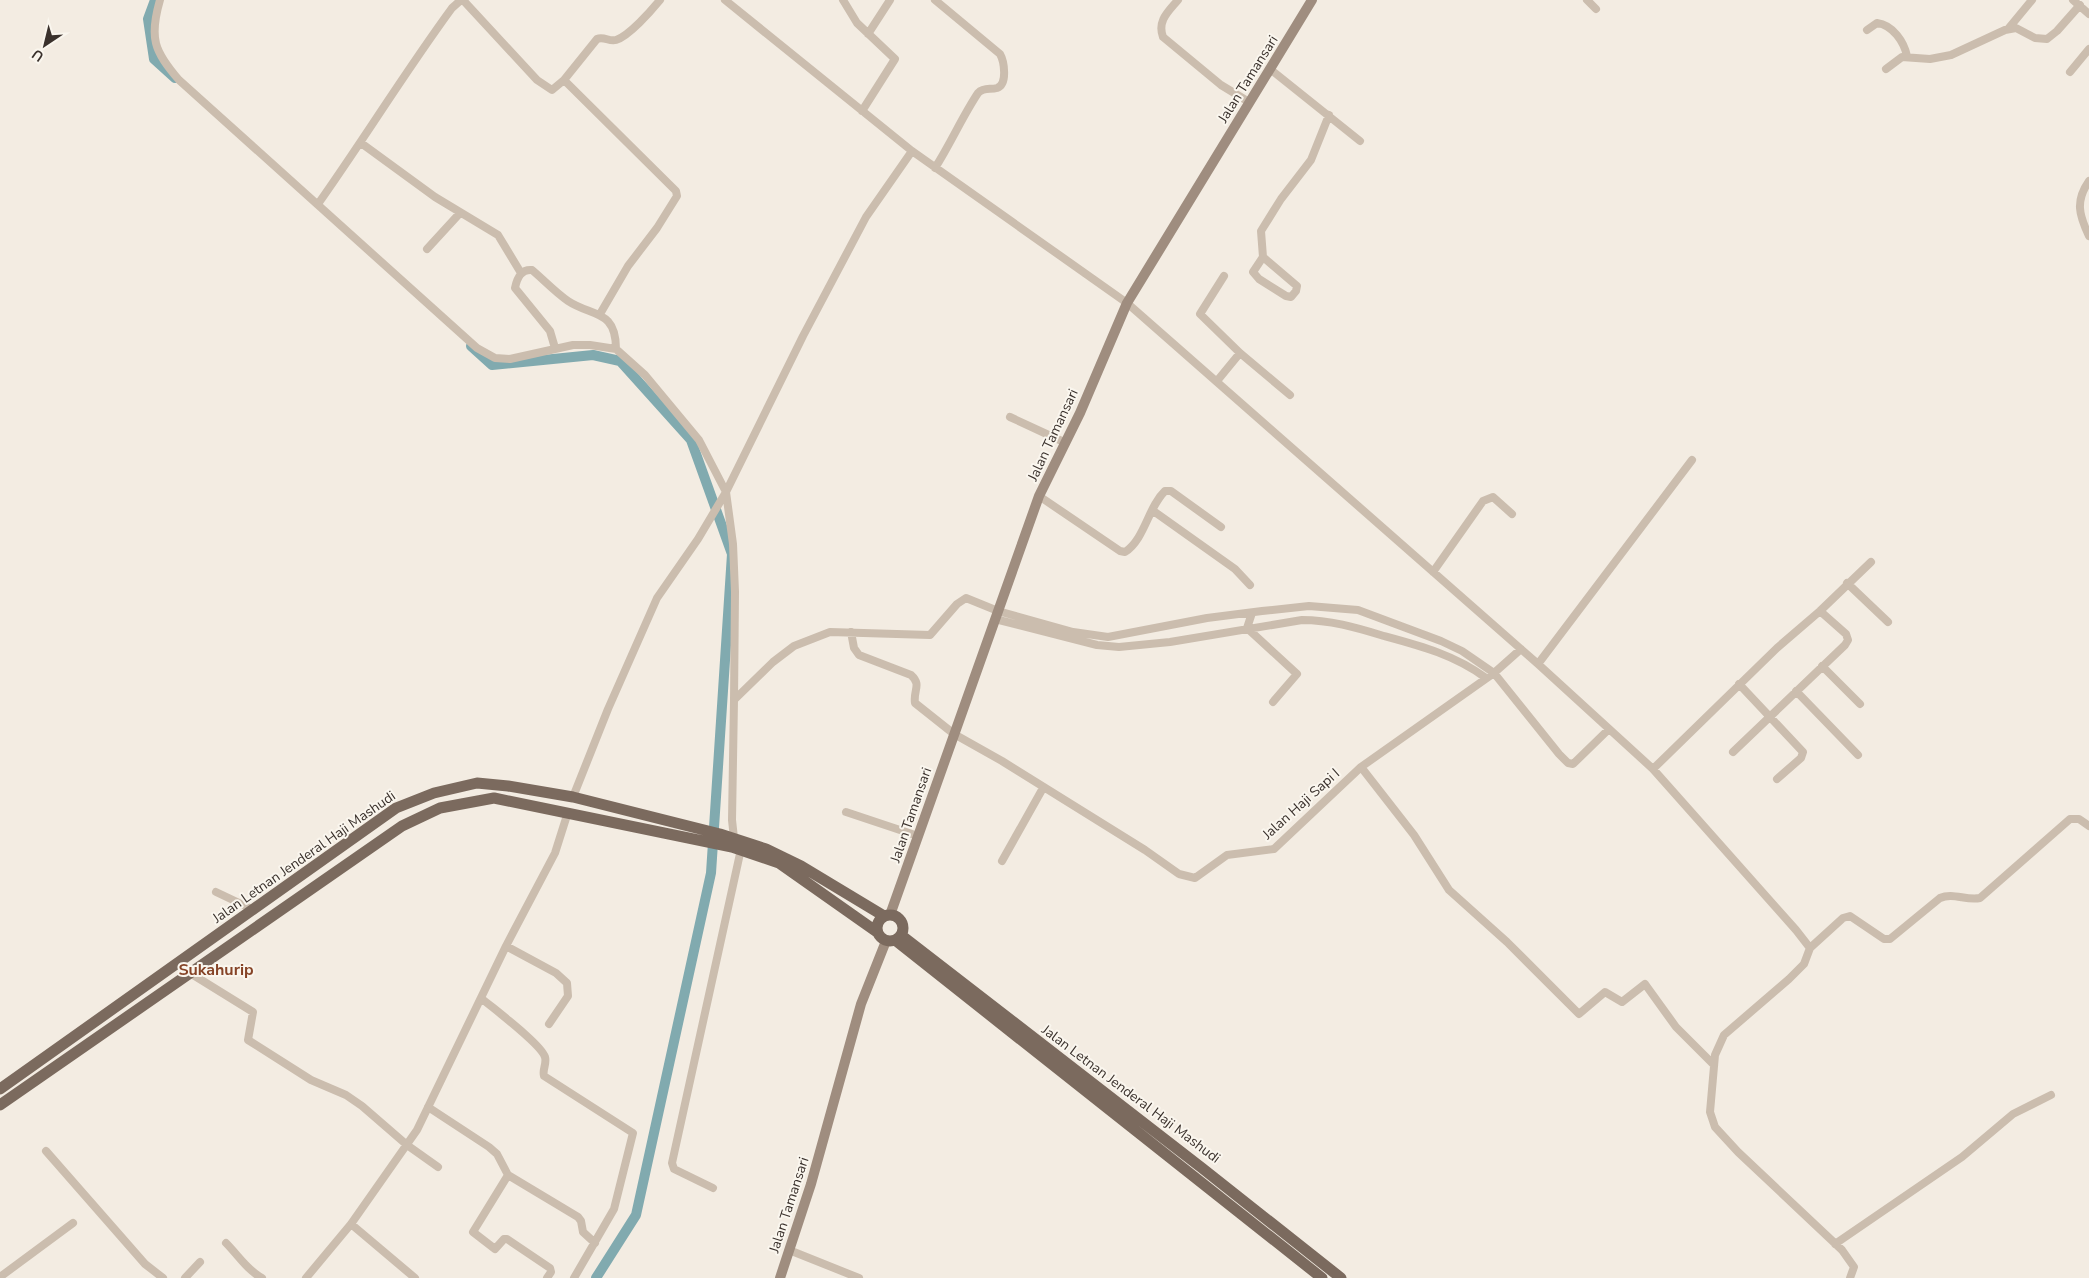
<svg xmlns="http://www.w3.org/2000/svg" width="2089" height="1278" font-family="'Nunito Sans',sans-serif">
  <rect width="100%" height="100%" fill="#f3ece2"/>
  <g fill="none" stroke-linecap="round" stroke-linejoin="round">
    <!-- canal -->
    <path stroke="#81aaaf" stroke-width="10" d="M155,0L148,19L154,59L175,78
      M471,346L492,365L593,355L620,361L691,440L732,554L711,873L636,1215L596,1278"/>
    <!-- minor -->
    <path stroke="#cbbdae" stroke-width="8" d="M160,0C149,38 154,51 179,80L477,348L495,358L510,359L573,345H590L616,349L645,375L699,440L726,492L733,544L735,592L734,700
      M463,0L537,80L552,90L564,80L676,191L677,196L657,228L628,266L600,314
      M725,0L912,151L1127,303L1538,664L1653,769L1796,930L1810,948L1804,964L1789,979L1724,1035L1715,1055L1710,1112L1715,1127L1738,1152L1842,1250L1854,1267L1850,1278
      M843,0L857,23L895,59L862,111
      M935,0L1000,54C1004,61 1008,84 997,88C990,90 984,87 978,93C962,117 951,143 935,168
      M1178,0C1168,12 1157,21 1163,37L1221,85L1249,102
      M1587,0L1596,9
      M2073,0L2089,14
      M2008,29L2032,0
      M1867,30L1877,23C1893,25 1904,42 1907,56
      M868,34L890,0
      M1270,69L1360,141
      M1886,69L1902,57L1930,59L1951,55L2005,30L2016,28L2035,38L2047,39L2057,31L2080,5
      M2070,72L2089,49
      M564,80L597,39C604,36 609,42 616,40C629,36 651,11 660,0
      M361,143L435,197L498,235L521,273
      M2089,181C2075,201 2079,215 2089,236
      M318,204C364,139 405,72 452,8L461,0
      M427,249L460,213
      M1263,257L1253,272L1259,279L1286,296L1291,297L1296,291L1297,286L1263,257L1261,231L1281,199L1311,160L1329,115
      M1224,276L1200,314L1240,353L1290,395
      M555,348L550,331L515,288C517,278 521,269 532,270C544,280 555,292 568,301C592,317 616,309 616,349
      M1217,381L1240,353
      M1010,417L1066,443
      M1039,496L1120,551L1125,552C1145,539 1148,507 1165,491H1171L1221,527
      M1152,510L1235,569L1250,585
      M1433,572L1483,501L1493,497L1512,514
      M1847,583L1888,622
      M1252,613L1247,628L1297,674L1273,702
      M995,619L1097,645L1119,647L1170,642L1302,620C1331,620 1357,628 1384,636C1421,646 1455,655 1486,678
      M851,632L854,648L859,655L911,675C922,685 913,690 915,703L954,734L1002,761L1145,850L1179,874L1195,878L1227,855L1274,849L1361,767L1494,673L1521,649
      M1538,664L1692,460
      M1822,666L1860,704
      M1739,684L1803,752L1801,758L1777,779
      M1796,691L1858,755
      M1733,752L1845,645L1848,640L1846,634L1820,611
      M1361,767L1414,835L1449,890L1507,942L1579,1014L1605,992L1622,1002L1645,984L1676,1027L1714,1065
      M1653,769L1777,648L1820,611L1871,562
      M573,797L608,709L657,598L698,539L726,492L803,336L866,217L912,151
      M846,812L918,836
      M734,838L732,820L734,700L773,662L794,646L830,632L930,635L957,604L966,598L998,611L1073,632L1108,637L1207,618L1262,611L1309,606L1358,610L1441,641L1462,651L1494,673L1559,754L1568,763L1573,764L1609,729
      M1002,861L1043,788
      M216,892L254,910
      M506,946L556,973L567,983L568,996L549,1024
      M1810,948L1843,918L1850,916L1884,939H1890L1940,898C1953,892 1966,901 1980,898L2070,819H2079L2089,826
      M190,973L253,1012L248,1040L311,1080L346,1095L362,1106L407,1145L438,1167
      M481,998C494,1009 541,1044 545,1057C547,1064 542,1070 544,1076L633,1133L614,1209L574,1278
      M428,1107L489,1147L497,1154L508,1175L578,1217L581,1221L583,1232L595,1243
      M46,1151L145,1264L163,1278
      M508,1175L473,1232L495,1249L504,1239H507L550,1268L551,1272L547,1278
      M713,1188L674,1169L672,1163L741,849
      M351,1224L415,1278
      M226,1243C238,1255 247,1270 262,1278
      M1835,1244L1962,1157L2013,1114L2051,1095
      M789,1250L859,1278
      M0,1277L73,1223
      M185,1278L200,1262
      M306,1278L351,1224L417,1130L506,946L555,853L568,812"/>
    <!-- secondary -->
    <path stroke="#9f8d7f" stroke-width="10" d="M890,915L1039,496L1080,413L1127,303L1312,0
      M780,1278L811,1184L861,1004L886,941"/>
    <!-- primary -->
    <path stroke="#7b6a5e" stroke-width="11" d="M877 928a13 13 0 1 1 26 0a13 13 0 1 1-26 0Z
      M901,935L1202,1168L1341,1278
      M895,940L1322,1278
      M0,1089L396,808L434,793L477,783L508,786L573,797L720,834L766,849L801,866L884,916
      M0,1105L402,826L440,808L494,798L732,847L779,863L877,932"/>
  </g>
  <g text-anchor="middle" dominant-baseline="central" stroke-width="4" stroke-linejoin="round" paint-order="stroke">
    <!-- street labels -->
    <g font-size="14" fill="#3a312c" stroke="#faf6ee">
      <text transform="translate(1248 79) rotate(-58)">Jalan Tamansari</text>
      <text transform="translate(1053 435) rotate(-65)">Jalan Tamansari</text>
      <text transform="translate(1301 804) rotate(-42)">Jalan Haji Sapi I</text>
      <text transform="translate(911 815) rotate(-71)">Jalan Tamansari</text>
      <text transform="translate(304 857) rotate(-35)">Jalan Letnan Jenderal Haji Mashudi</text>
      <text transform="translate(1131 1094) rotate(37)">Jalan Letnan Jenderal Haji Mashudi</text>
      <text transform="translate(789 1205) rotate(-72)">Jalan Tamansari</text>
    </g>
    <!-- quarter labels -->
    <g font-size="16" font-weight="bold" fill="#864427" stroke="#faf6ee">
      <text x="216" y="970">Sukahurip</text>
    </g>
  </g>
  <!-- north arrow -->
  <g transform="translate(45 45) rotate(215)" stroke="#faf6ee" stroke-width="4" paint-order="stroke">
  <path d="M0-4L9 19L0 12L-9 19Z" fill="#3a312c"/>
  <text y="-8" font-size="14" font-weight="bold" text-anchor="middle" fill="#3a312c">U</text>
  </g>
</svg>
